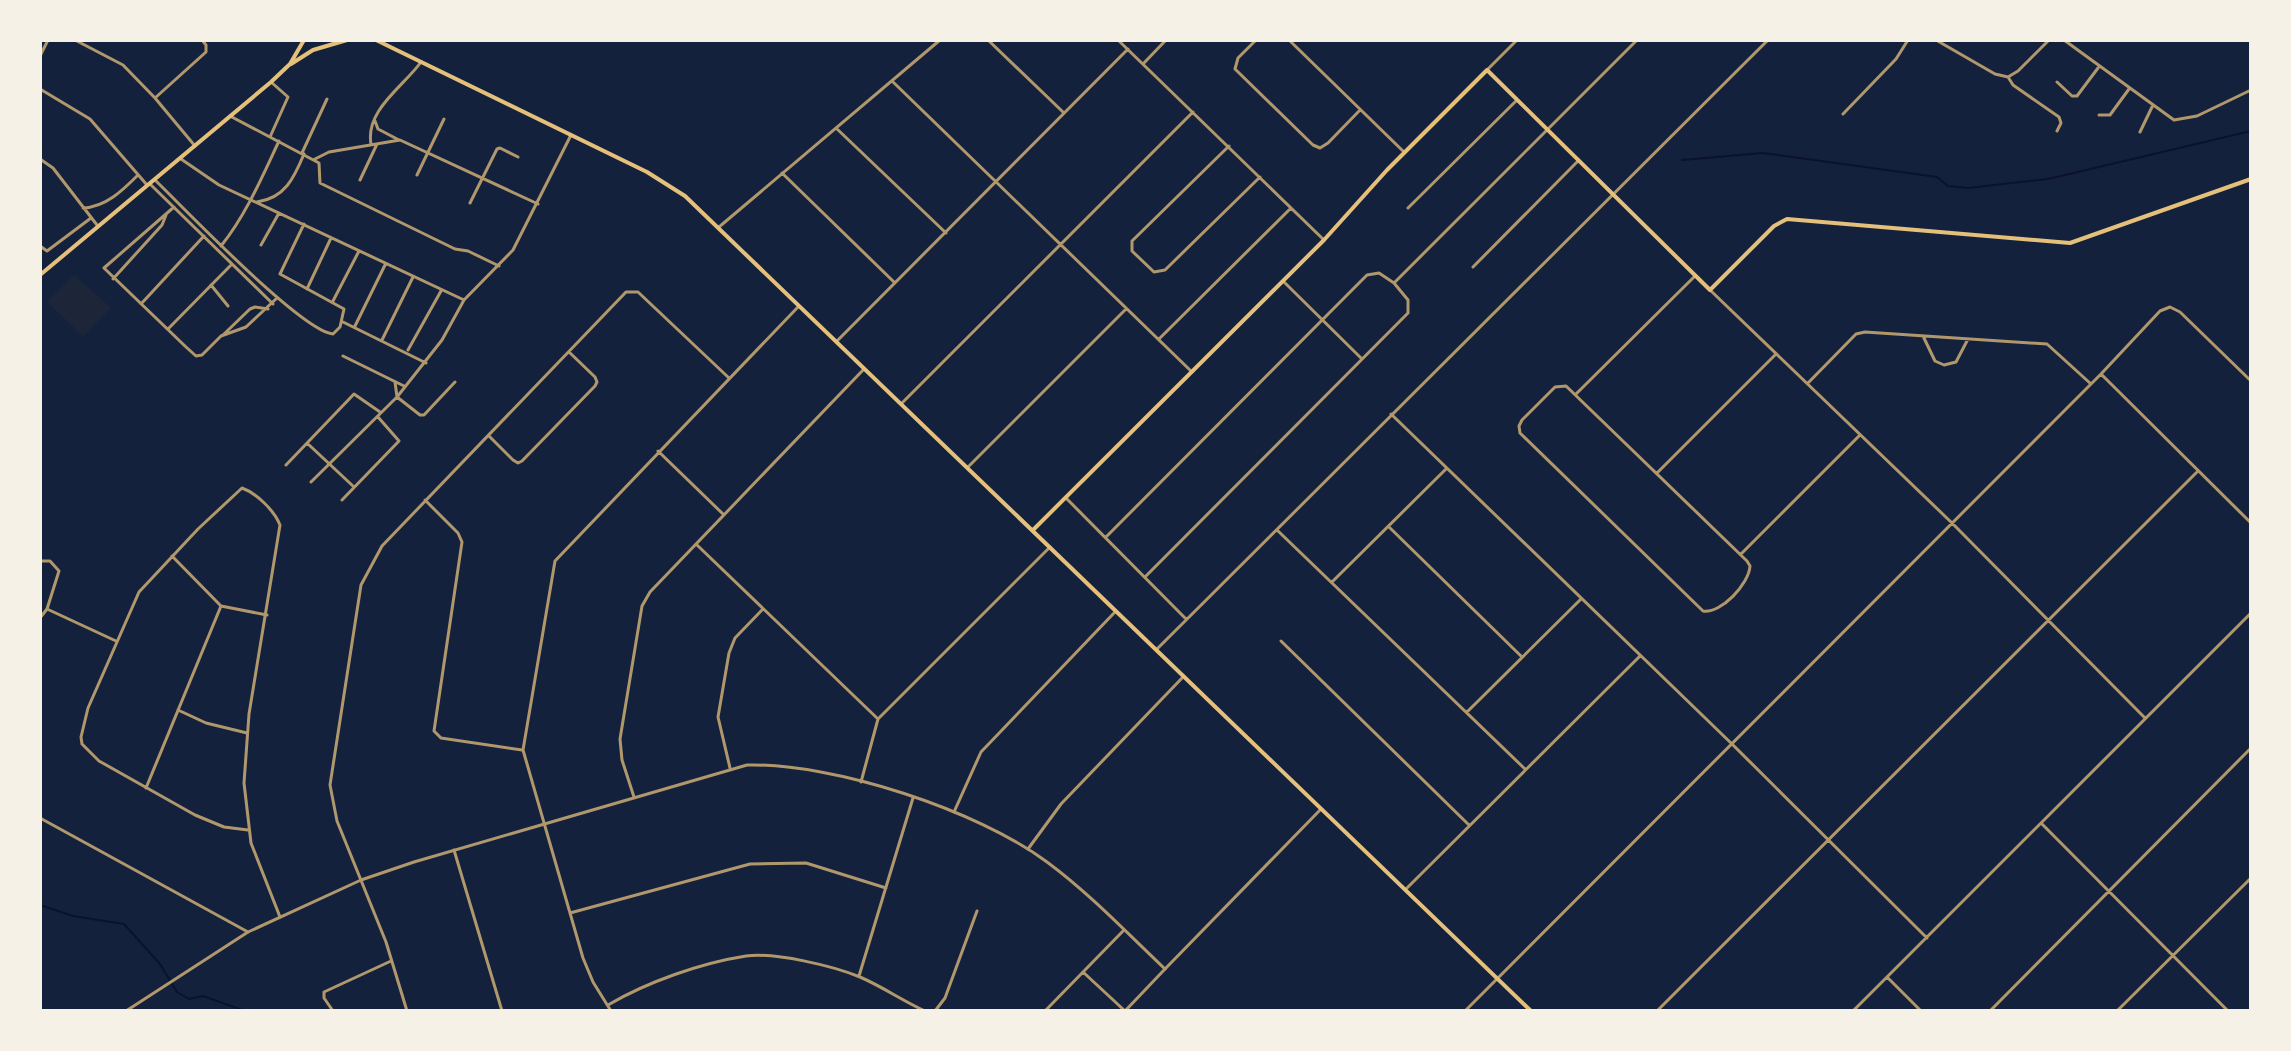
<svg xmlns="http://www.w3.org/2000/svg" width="2291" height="1051" font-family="Montserrat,sans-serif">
  <rect width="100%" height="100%" fill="#14213d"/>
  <!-- green -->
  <path fill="#1d2539" d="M74,275L111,308L83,336L47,302Z"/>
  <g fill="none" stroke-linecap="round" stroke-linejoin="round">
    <!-- stream -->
    <path stroke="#0b132b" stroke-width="2" d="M1682,160L1763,153L1937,177L1948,186L1968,188L2048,179L2251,131
      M40,905L73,916L124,924L160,964L177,992L189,999L203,996L245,1011"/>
    <!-- minor -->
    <path stroke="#b1986c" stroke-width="3" d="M75,40L123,65L155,98L195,146
      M988,40L1063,112
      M1118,40L1324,240
      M1256,40L1238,58L1235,69L1313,145L1320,148L1328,143L1360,110
      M1289,40L1404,152
      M1936,40L1995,74L2008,77L2013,85L2059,117L2061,123L2057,131
      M2064,40L2174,120L2197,116L2251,90
      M40,56L48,40
      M1143,64L1166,40
      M1487,70L1517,40
      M2008,77L2018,71L2049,40
      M892,81L1192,372
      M2057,82L2072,96H2077L2098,68
      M40,89L90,119L147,185
      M155,98L206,52V45L202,40
      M1843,114L1896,59L1908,40
      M2099,115H2110L2129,89
      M230,116L319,163L320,183L455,249L468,251L499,266
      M375,121L378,129L399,140
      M836,128L946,233
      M2140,132L2152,107
      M270,137L288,97L271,82
      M371,144C365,110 404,86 421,62
      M1229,146L1132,241V251L1154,272L1165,270L1260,177
      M302,153L327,99
      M40,159L53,168L97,225
      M181,159L219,185L464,300
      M315,159L329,152L400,140L538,204
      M782,173L894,282
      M417,175L444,119
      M155,180C184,208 301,331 333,334L340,327L344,309L280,274L304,224
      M360,180L377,144
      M150,184L273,304
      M257,202C285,198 294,178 304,154
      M470,203L497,149L500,148L518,157
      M174,207L104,268L186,347L196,356L202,355L221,336L246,327L277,298
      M83,208C106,207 123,190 138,175
      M1408,208L1517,100
      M719,227L940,40
      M261,245L279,213
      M40,246L47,251L91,218
      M221,246C246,215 262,177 279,141
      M1473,267L1578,161
      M113,279L162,225L166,215
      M1283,281L1362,359
      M1394,283L1637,40
      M211,285L228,306
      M307,289L331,238
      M1710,290L1952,523L2145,718
      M333,301L359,251
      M141,304L204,236
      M343,322L426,363
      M355,326L385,265
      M168,329L232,264
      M223,335L250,309L255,307L268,309
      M1923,336L1935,361L1944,365L1956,362L1968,339
      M1159,339L1291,208
      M382,340L413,277
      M837,341L1128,49
      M408,350L441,291
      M343,356L404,386
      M2101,374L2251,523
      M395,382L397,397L420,415H424L455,382
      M1808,383L1856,334L1865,332L2047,344L2091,384
      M1566,386L1747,561L1750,566C1749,584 1721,614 1703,611L1520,433L1519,426L1522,420L1555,387Z
      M1576,394L1695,276
      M902,403L1193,112
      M1391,414L1732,744L1927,938
      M489,436L513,460L518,463L522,461L595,386L597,382L595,377L569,352
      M307,443L354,487
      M658,451L724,515
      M286,465L354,394L380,412
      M968,467L1126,309
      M1657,473L1776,354
      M311,482L397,397L442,340L464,300L513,250L571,135
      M1066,498L1186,619
      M342,500L399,441L378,417
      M425,500L458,533L462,542L434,731L441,738L522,750
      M1389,527L1522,657
      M1277,530L1525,769
      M1106,537L1367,275L1379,273L1394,283L1408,300V313L1145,577
      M697,545L878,719
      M1741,554L1860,435
      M40,561H50L59,571L47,609L40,618
      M1332,582L1446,469
      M221,606L267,615
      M47,609L116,641
      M1281,641L1469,825
      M1157,649L1768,40
      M178,710L206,723L247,733
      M1467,712L1581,599
      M730,768L718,717L729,653L735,638L763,609
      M861,782L878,719L1050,547
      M146,788L221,606L172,556
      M634,797L622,760L620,739L642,606L650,592L864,369
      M954,812L981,752L1115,612
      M40,818L248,932
      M2042,824L2228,1011
      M248,830L224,827L195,815L99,761L82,744L81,737L88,708L139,592L198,529L242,488C256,493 274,510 280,525L249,714L244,783L251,843L280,917
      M1028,849L1061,804L1183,677
      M454,850L502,1011
      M1406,889L1640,656
      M570,913L750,864L806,863L886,888
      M1083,972L1125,1011
      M859,976L913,798
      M1887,977L1921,1011
      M608,1005C647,982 701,963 746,956C775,952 833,966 860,977C883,987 903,1001 925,1011
      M1126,1010L1165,969
      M333,1011L324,998V992L391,961
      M407,1011L386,942L337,821L330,785L361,585L382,546L626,292H638L729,378
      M611,1011L593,982L583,958L523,750L555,561L798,307
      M935,1011L945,998L977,911
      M1045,1011L1124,930
      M1465,1011L2101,374L2160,311L2170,307L2180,312L2251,381
      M1657,1011L2198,471
      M1853,1011L2251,613
      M1990,1011L2251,748
      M2117,1011L2251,878"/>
    <!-- tertiary -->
    <path stroke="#b1986c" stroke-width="3" d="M126,1011L248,932L361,880L414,862L747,765C834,763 977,810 1047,862C1089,893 1127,933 1165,969L1321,809"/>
    <!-- secondary -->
    <path stroke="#e5c07b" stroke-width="4" d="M376,40L647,172L685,196L1531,1011
      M291,64L313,50L347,40
      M40,275L271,82L290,64L304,40
      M1033,530L1324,240L1387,170L1487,70L1710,290L1774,226L1787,219L2070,243L2251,179"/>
  </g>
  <!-- border -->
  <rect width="2291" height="1051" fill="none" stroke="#f6f1e7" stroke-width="84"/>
</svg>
